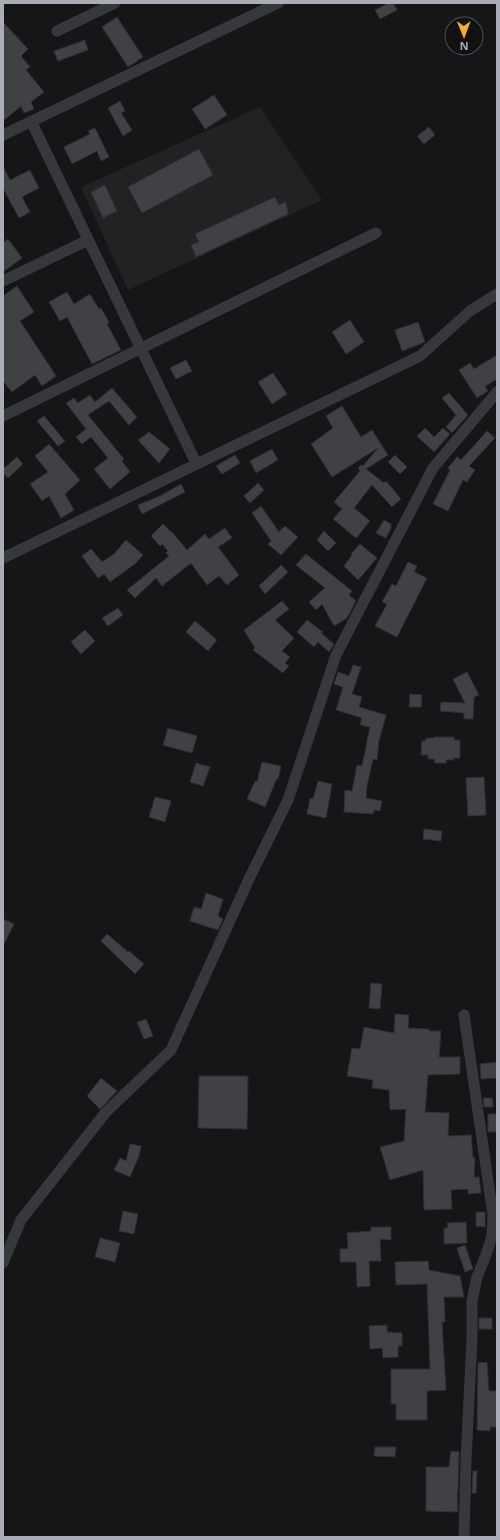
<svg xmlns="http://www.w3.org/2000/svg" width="500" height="1540" font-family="'Open Sans',sans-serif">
  <rect width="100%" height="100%" fill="#161618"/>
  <!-- built -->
  <path fill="#222225" d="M260,107L322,200L128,290L81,187Z"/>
  <!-- building -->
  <path fill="#404145" stroke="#303034" d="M389,3H393L397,10L380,19L375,10Z
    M117,17L143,57L128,67L102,27Z
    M3,22L28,49L21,56L30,67L26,70L44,92L31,102L34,109L24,113L21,106L3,121Z
    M85,40L88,50L58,61L54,51Z
    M214,95L227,115L205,129L192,109Z
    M120,101L125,111L121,113L132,130L123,136L108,108Z
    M429,127L435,135L424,144L417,136Z
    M95,128L109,157L101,161L97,151L72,164L64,147L90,134L88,131Z
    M199,149L213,175L142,213L128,187Z
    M3,167L10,180L30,170L39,188L22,197L30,212L19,218L3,188Z
    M105,185L117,211L103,218L91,192Z
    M275,197L279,205L286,202L288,214L196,257L191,245L199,242L195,234Z
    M8,239L22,258L3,272V243Z
    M17,286L34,312L20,321L56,376L42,386L35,375L12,392L3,381V296Z
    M67,292L74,304L90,294L99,309L101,308L109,322L107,324L121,350L92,364L67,317L60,321L49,302Z
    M350,320L364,342L346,354L332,332Z
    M418,322L425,342L402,351L395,330Z
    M497,355V379L485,386L488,391L477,398L459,370L470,363L474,369Z
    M186,360L192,371L176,379L170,368Z
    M273,373L287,394L272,404L258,382Z
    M112,388L137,417L129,425L109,401L88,415L124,459L122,461L130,472L110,489L94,469L108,458L91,437L82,444L76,437L86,429L66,403L74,398L78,403L90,395L95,402Z
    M449,393L468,415L452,433L446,427L456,415L442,398Z
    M342,406L361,437L372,430L388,455L366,469L384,483L386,481L401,499L392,507L372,485L354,508L370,521L356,538L333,519L342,509L334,502L360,471L358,468L361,465L363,466L378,448L332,477L311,444L333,428L326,416Z
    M44,416L65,441L58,446L37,421Z
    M425,428L434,437L443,428L450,434L434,452L417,436Z
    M487,431L495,438L469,466L475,470L467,482L463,480L448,511L433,504L450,470L448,468L457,457L461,460Z
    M149,432L170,449L159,463L138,440Z
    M49,444L80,480L65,494L74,510L61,518L49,496L42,501L30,484L48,472L35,456Z
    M272,449L278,460L256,473L250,461Z
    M235,455L240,463L222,474L216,466Z
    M395,455L407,467L400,474L388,462Z
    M17,457L23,464L8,478L3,473V469Z
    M258,483L264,490L250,503L244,496Z
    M181,484L185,492L142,514L138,505L160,496Z
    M261,506L279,532L285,526L298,537L281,555L268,544L271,541L252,513Z
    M384,520L391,524V528L386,538L376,533Z
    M163,524L171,532V531L187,550L205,534L209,539L225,528L232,538L218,547L239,575L227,585L219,576L207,585L191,563L162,586L156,578L135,598L127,590L169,556L166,553L168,551L162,544L160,546L151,536Z
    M324,531L336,543L328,551L317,540Z
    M126,540L143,555L136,563L110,582L104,574L98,578L82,556L91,549L102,562L114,554Z
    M360,544L377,558L358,580L344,566L352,555L351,554Z
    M306,554L352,591L349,595L356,601L347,618L334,626L322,604L316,610L309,602L325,588L296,565Z
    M408,562L417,566L414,572L427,578L397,637L375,626L387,604L382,602L392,584L396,586Z
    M281,565L288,572L265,594L259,586Z
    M282,601L289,609L275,620L294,638L282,651L290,657L285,663L289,666L283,673L253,650L255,648L244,630Z
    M118,608L123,615L108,626L102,618Z
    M307,620L323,632L321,633L334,644L329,652L318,642L314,647L297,632Z
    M195,621L217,640L208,651L186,632Z
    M85,630L95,641L81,654L71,642Z
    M353,665L361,667L352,694L362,697L359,707L386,715L379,741L377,760L373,759L367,786L366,798L382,801L380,811L374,810L373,814L344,812L345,790L352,791L357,765L362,766L370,727L360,725L362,718L336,710L343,687L334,684L338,672L349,676Z
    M467,672L479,695L474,697L473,719H464V713L440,711L441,702L465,703L453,679Z
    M410,694L422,695L421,707H409Z
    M168,728L197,736L192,753L163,745Z
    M434,737H454V740H460V758H454V760H446V763H434L435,759H428V755H421L422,741H426V738H434Z
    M262,762L281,766L278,779L277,778L265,807L247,799L255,781L257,782Z
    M196,763L210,767L203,786L190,782Z
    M484,777L486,815L468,816L466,778Z
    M318,781L332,784L326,818L307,814L310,798L313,799Z
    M155,797L171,801L165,822L149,817Z
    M424,829L442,831L441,841L423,839Z
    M206,893L223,899L218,916L223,919L218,930L190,921L194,907L201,909Z
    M3,919L14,924L3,946Z
    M107,934L128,952L129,951L144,964L135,974L101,941Z
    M371,983L382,984L380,1009L369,1008Z
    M395,1014L409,1015L408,1028L429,1029V1031H441L439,1057H460V1074L428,1075L425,1112L449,1113L448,1136L471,1135L473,1158H475L474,1177H479L481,1193L468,1194V1189L451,1190L452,1209L424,1210L423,1170L390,1180L380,1147L404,1141L406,1109L390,1110L389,1090L372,1088L373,1080L347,1076L352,1048L360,1049L364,1027L394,1033Z
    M146,1019L153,1036L144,1039L137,1022Z
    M497,1062V1078L481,1079L480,1064Z
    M199,1076H248L247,1129L198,1128Z
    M101,1078L117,1091L100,1109L87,1096Z
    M483,1098H492L493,1107H484Z
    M488,1114H497V1132H488Z
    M130,1144L141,1146L139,1156L130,1177L114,1170L120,1158L126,1161Z
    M123,1211L138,1214L134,1234L119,1231Z
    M476,1212H485V1227L476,1226Z
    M466,1222L467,1243L444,1244V1228H448L447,1223Z
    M371,1227H391V1240L380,1239L381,1261H369L370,1286L357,1287L356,1262H340V1249H348L347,1233L371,1231Z
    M100,1238L120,1243L115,1262L95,1257Z
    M465,1245L473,1269L465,1272L457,1248Z
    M428,1261L429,1270L460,1276L464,1297H444L445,1322H442L446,1390L427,1391V1420H396V1404H391V1369H430L427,1284L396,1285L395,1262Z
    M479,1318H492V1329H479Z
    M387,1325V1332L402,1333V1346H398V1357L383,1358L382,1348L370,1349L369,1326Z
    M487,1362L489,1391H497V1427H490V1431L477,1430L478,1363Z
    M375,1447H396L395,1457L374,1456Z
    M451,1451L459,1452L458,1492H457L458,1512L426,1511V1467H449Z
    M473,1471H477L476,1493H472Z"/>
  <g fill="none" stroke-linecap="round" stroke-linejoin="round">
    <!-- minor -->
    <path stroke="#37383d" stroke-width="11" d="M57,31L115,3
      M31,121L196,463
      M3,135L278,3
      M3,281L88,240
      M3,416L376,233
      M3,558L420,356L470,311L497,294
      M464,1015L493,1215L492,1236L486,1255L477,1277L472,1301V1339L466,1460L464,1537
      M3,1263L21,1220L106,1112L171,1050L249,879L288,800L336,655L433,468L497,392"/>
  </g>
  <!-- border -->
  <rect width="500" height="1540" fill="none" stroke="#a8adb8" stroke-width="8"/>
  <!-- north arrow -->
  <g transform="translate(464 36) rotate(179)"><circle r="19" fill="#111113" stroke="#4d4f55"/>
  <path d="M0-3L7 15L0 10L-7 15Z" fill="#f2b134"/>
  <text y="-6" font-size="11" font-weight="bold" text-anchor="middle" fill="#a8adb8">N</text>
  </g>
</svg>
